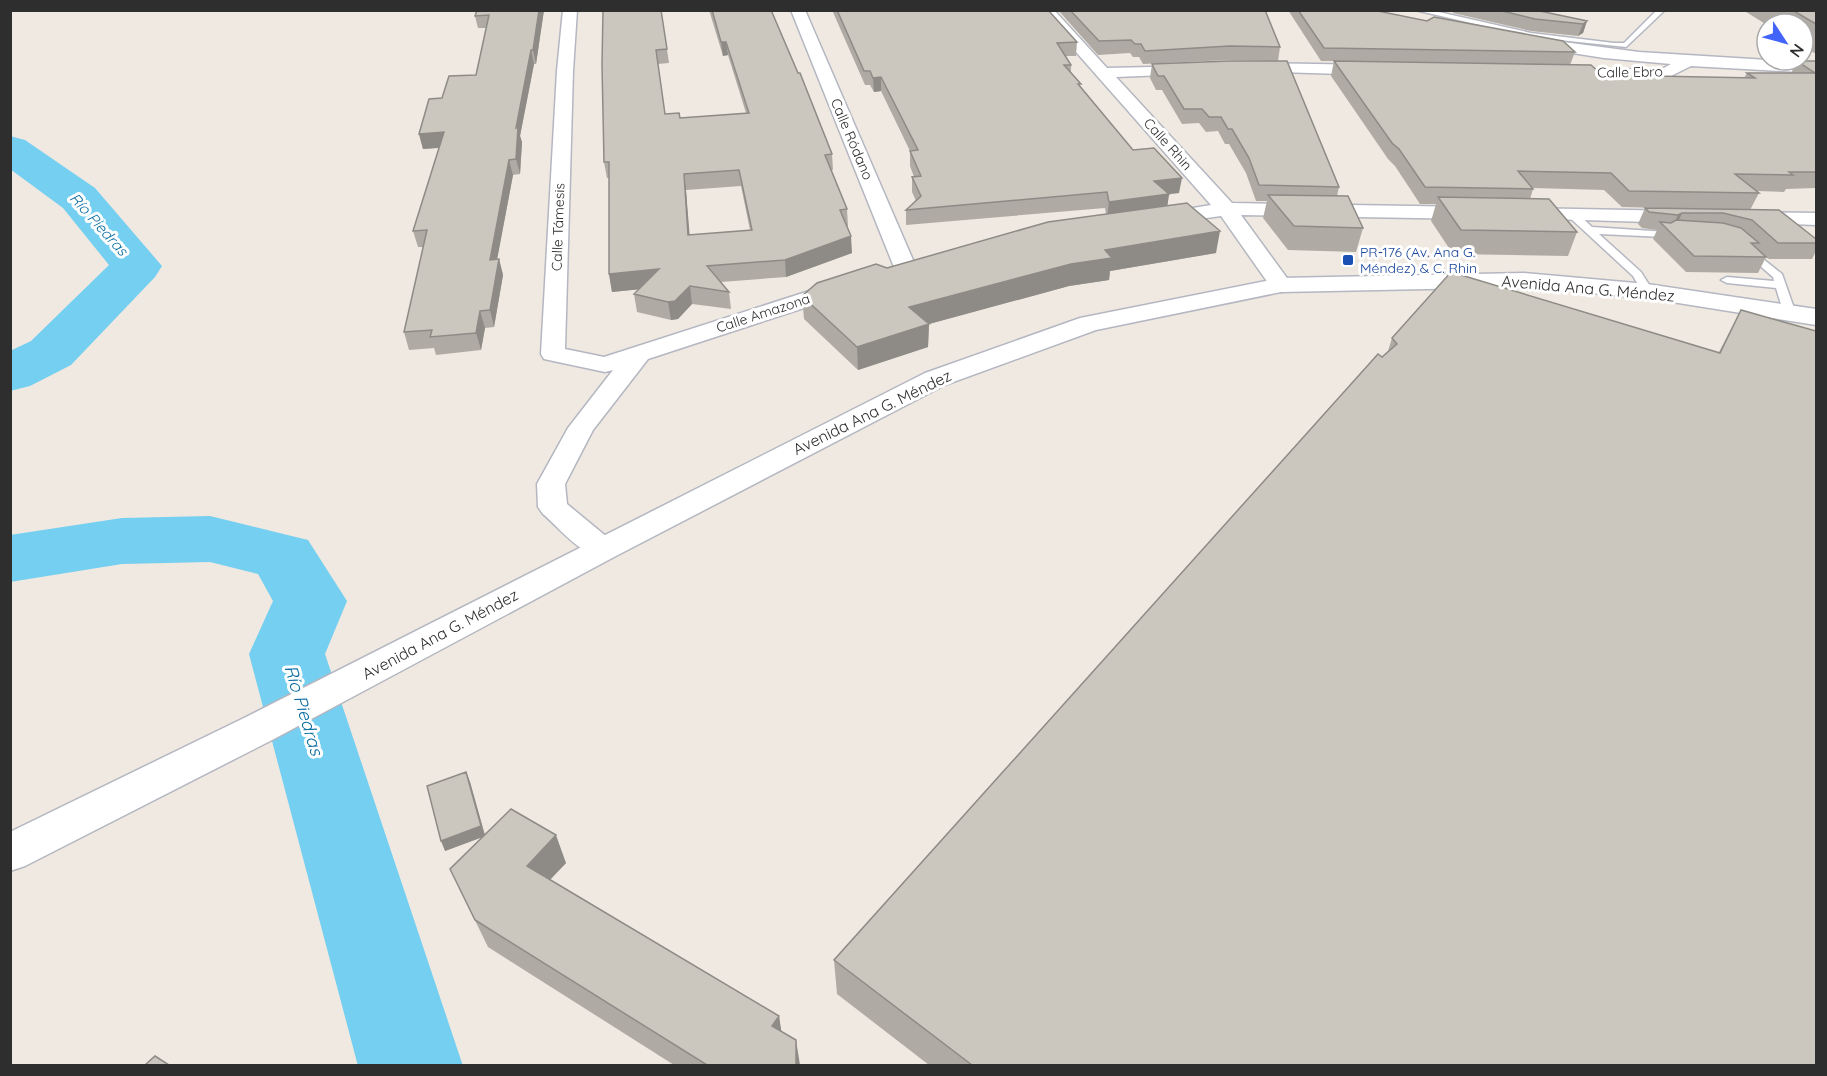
<svg xmlns="http://www.w3.org/2000/svg" width="1827" height="1076" font-family="Quicksand,sans-serif">
  <rect width="100%" height="100%" fill="#efe9e1"/>
  <g fill="none" stroke-linecap="round" stroke-linejoin="round">
    <!-- river -->
    <path fill="#75cff0" fill-rule="evenodd" d="M10,136L25,140L95,188L162,266L155,277L71,365L30,386L10,391V351L31,341L109,265L63,208L10,169Z
      M210,516L308,540L347,601L325,654L463,1066H358L249,654L273,601L258,574L210,562L122,564L10,582V535L122,518Z"/>
    <!-- service casing -->
    <g stroke="#b4b7c1" stroke-width="3">
      <path id="service" d="M1415,10H1430L1531,33L1614,43H1624L1657,10H1665L1626,47L1531,37Z
        M1568,212H1576L1592,227L1668,232L1669,234L1664,237L1599,234L1641,272L1653,291L1651,293H1643L1633,276L1568,216Z
        M1748,247L1782,274L1795,311L1793,313L1789,314L1783,311L1776,288L1727,283L1721,280L1727,277L1774,281L1773,277L1744,252L1743,250Z"/>
    </g>
    <!-- minor casing -->
    <g stroke="#b4b7c1" stroke-width="3">
      <path id="minor" d="M563,10H577L573,71L565,349L604,357L834,283L842,281L850,283L853,288L850,293L648,359L593,430L565,484L567,504L613,542L617,549L613,556C586,563 562,530 543,514L538,507L537,484L568,428L613,370L605,372L544,359L541,354L557,71Z
        M791,10H805L916,267L913,272L905,274L897,272L894,267Z
        M1039,10H1054L1107,68L1197,66L1199,69L1197,72L1191,74L1116,77L1232,203L1475,207L1482,209L1485,213L1482,217L1475,219L1241,215L1292,285L1289,290L1281,292L1273,290L1221,216L1157,225L1150,223L1147,219L1150,215L1211,205Z
        M1533,38L1639,52L1816,63V73L1691,66L1665,79L1560,78L1554,76L1552,73L1554,70L1662,69L1671,64L1604,58L1528,46L1525,43L1528,40Z
        M1248,63L1374,65L1382,70L1374,75L1242,71L1240,68Z
        M1523,208L1682,211L1689,213L1692,217L1689,221L1682,223L1516,218L1513,214L1516,210Z
        M1751,212L1816,213V225L1744,222L1741,218L1744,214Z"/>
    </g>
    <!-- secondary casing -->
    <g stroke="#b4b7c1" stroke-width="3">
      <path id="secondary" d="M1524,273L1647,284L1816,309V325L1647,298L1524,287L1281,292L1096,330L945,385L614,557L272,740L25,866L10,871V832L244,718L925,373L1080,318L1281,278Z"/>
    </g>
    <!-- service -->
    <use href="#service" fill="#fff" fill-rule="evenodd"/>
    <!-- minor -->
    <use href="#minor" fill="#fff" fill-rule="evenodd"/>
    <!-- secondary -->
    <use href="#secondary" fill="#fff" fill-rule="evenodd"/>
  </g>
  <!-- wall -->
  <path fill="#afaba4" fill-rule="evenodd" d="M544,10L536,64H534L520,136L522,142L520,174L513,175L497,259H499L503,275L494,327L485,328L481,350L436,355L434,348L409,350L404,332L424,247H418L413,231L439,148L423,149L419,134L442,98L476,75L486,28H478L475,16Z
    M661,10L669,63L658,64L665,114L680,118L746,113L728,55L723,56L709,10H772V13L832,154L833,170H831L847,209L848,226H847L852,253L786,277L721,282L729,292L731,309L692,304L678,319L671,320L637,312L634,294L640,289L612,292L609,274V178H607L604,162ZM741,186L750,230L689,235L686,190Z
    M832,10H1048L1077,42L1076,56H1066L1071,65V72L1081,87L1133,150L1179,193L1169,194L1167,206L1216,253L1110,271L1109,280L1069,286L929,324L928,347L858,370L804,319L802,296L887,268L1106,214L1105,208L906,225V210L916,201L912,192V177H914L910,166V151L881,91L874,92L870,85H865Z
    M1058,10H1265L1280,47L1278,61L1228,60L1143,64L1139,57H1133L1130,53L1098,55Z
    M1288,10H1373L1575,52L1570,65L1602,75L1744,78L1747,73H1791L1797,61H1816V188L1786,189L1784,192L1757,191L1759,193L1750,210L1622,207L1604,190L1532,188L1533,189L1530,199L1577,232L1568,256L1453,254L1431,221L1436,204H1420L1395,166L1388,159L1331,76L1334,61H1321Z
    M1454,10H1535L1587,21L1583,33L1578,36L1531,31L1453,13Z
    M1743,10H1816V54L1803,46V24L1767,25Z
    M1152,64L1339,187L1337,196L1363,228L1356,252L1288,250L1263,218L1267,201H1256L1246,173L1229,144H1225L1218,131L1206,132L1199,123L1182,124L1162,90H1156L1150,78Z
    M1645,208L1779,210L1816,239V251L1812,259H1769L1766,257L1758,273L1686,272L1653,239L1657,230L1642,228L1638,224Z
    M1741,310L1816,1065H929L837,994L834,960L1382,357L1388,351L1392,338L1719,352Z
    M466,772L470,782L485,835L566,863L550,880L779,1016L781,1032L800,1065H674L488,947L450,869L483,837L445,851Z"/>
  <!-- shaded-wall -->
  <path fill="#8e8b86" d="M539,10H544L536,64L533,50Z
    M1587,21L1583,33L1578,36L1583,24Z
    M721,42H726L728,55L723,56Z
    M531,50L534,64L520,136L522,142L520,174L516,159V128Z
    M881,77V91L874,92L873,78Z
    M444,132L448,147L423,149L419,134Z
    M509,160L513,175L494,276L490,260Z
    M684,174L686,190L691,252L688,235Z
    M1182,178L1179,193L1169,194L1167,209L1107,218L1109,202L1154,181Z
    M1682,213L1675,229L1670,231L1678,215Z
    M1220,231L1216,253L1110,271L1109,280L1069,286L929,324L928,347L858,370L857,347L909,307L1071,264L1105,250Z
    M851,236L852,253L786,277L785,260Z
    M499,259L503,275L494,327L490,310Z
    M659,269L662,287L612,292L609,274Z
    M690,286L692,304L678,319L671,320L668,302Z
    M480,311L485,328L481,350L476,333Z
    M466,772L470,782L485,836L445,851L441,841Z
    M556,835L566,863L537,893L527,866Z
    M779,1016L783,1042L772,1026Z
    M796,1040L800,1065H796Z"/>
  <!-- building -->
  <path fill="#cbc7bf" stroke="#8e8b86" stroke-width="1.5" fill-rule="evenodd" d="M477,10H539L533,50H531L516,128L518,127L516,159L509,160L490,260L499,259L490,310L480,311L476,333L430,337L432,330L404,332L427,230L413,231L444,132L419,134L429,99L442,98L449,76L476,75L489,15L475,16Z
    M603,10H661L667,49L656,50L665,114L679,113L680,118L749,113L726,42H721L712,10H771L798,73H800L832,154L825,155L847,209L840,210L851,236L785,260L707,266L729,292L690,286L675,301L668,302L634,294L659,269L609,274V162H604L602,65ZM739,170L752,230L688,235L684,174Z
    M837,10H1048L1077,42L1057,43L1071,65H1064L1081,84H1078L1133,150L1154,148L1182,178L1154,181L1169,194L1109,202L1107,192L906,210L921,196L912,177L921,176L910,151L918,150L881,77L873,78L870,71H864Z
    M1070,10H1265L1280,47L1230,46L1145,51L1141,44H1135L1131,40L1099,41Z
    M1298,10H1373L1427,21L1434,17L1563,41L1575,52L1324,48Z
    M1498,10H1535L1587,21L1583,24L1535,19Z
    M1792,10H1816V24Z
    M1230,61H1287L1339,187L1259,185L1249,158L1232,129H1228L1221,117H1209L1202,109H1184L1164,76H1158L1152,64Z
    M1334,61L1591,65L1602,75L1755,78L1747,73H1815L1797,61H1816V172H1789L1793,175L1735,174L1759,193L1629,191L1611,173L1518,171L1533,189L1425,187L1399,149L1392,143Z
    M1268,195L1348,196L1363,228L1294,226Z
    M1438,197L1549,199L1577,232L1461,230Z
    M1187,203L1220,231L1105,250L1112,258L1071,264L909,307L929,324L857,347L802,296L817,283L876,264L887,268L1048,222Z
    M1645,208L1779,210L1816,239V243H1778L1752,220L1723,213H1682L1678,215L1649,212Z
    M1676,220L1723,223L1741,228L1759,243H1751L1766,257L1694,256L1660,222L1671,223Z
    M1451,272L1720,353L1741,310L1816,331V1065H972L834,960L1378,354L1382,357L1397,344L1392,338Z
    M466,772L481,826L441,841L427,786Z
    M511,809L556,835L527,866L779,1016L772,1026L796,1040V1065H707L475,920L450,869Z
    M155,1056L169,1065H145Z"/>
  <!-- markers -->
  <rect fill="#1a4fb4" stroke="#fff" stroke-width="2" x="1342" y="254" width="12" height="12" rx="3"/>
  <g text-anchor="middle" dominant-baseline="central" stroke-width="6" stroke-linejoin="round" paint-order="stroke">
    <!-- far-street labels -->
    <g font-size="14" fill="#2e2e2e" stroke="#fff">
      <text transform="translate(1630 72) rotate(-1)">Calle Ebro</text>
      <text transform="translate(852 139) rotate(67)">Calle Ródano</text>
      <text transform="translate(1168 144) rotate(48)">Calle Rhin</text>
      <text transform="translate(558 227) rotate(-88)">Calle Támesis</text>
      <text transform="translate(763 313) rotate(-18)">Calle Amazona</text>
    </g>
    <!-- far-transit labels -->
    <g font-size="14" fill="#164399" stroke="#fff" text-anchor="start">
      <text x="1360" y="252">PR-176 (Av. Ana G.<tspan x="1360" dy="16">Méndez) &amp; C. Rhin</tspan></text>
    </g>
    <!-- far-water labels -->
    <g font-size="15" font-style="italic" fill="#0d6fa3" stroke="#fff">
      <text transform="translate(99 224) rotate(48)">Río Piedras</text>
    </g>
    <!-- street labels -->
    <g font-size="16" fill="#2e2e2e" stroke="#fff">
      <text transform="translate(1588 288) rotate(5)">Avenida Ana G. Méndez</text>
      <text transform="translate(872 412) rotate(-26)">Avenida Ana G. Méndez</text>
      <text transform="translate(440 634) rotate(-28)">Avenida Ana G. Méndez</text>
    </g>
    <!-- water labels -->
    <g font-size="18" font-style="italic" fill="#0d6fa3" stroke="#fff">
      <text transform="translate(304 710) rotate(73)">Río Piedras</text>
    </g>
  </g>
  <!-- border -->
  <rect width="1827" height="1076" fill="none" stroke="#2e2e2e" stroke-width="24"/>
  <!-- north arrow -->
  <g transform="translate(1785 42) rotate(126)"><circle r="28" fill="#ffffff" stroke="#ababab" stroke-width="1.5"/>
  <path d="M0-4.5L10 22L0 15L-10 22Z" fill="#4264fb"/>
  <text y="-9" font-size="16" font-weight="bold" text-anchor="middle" fill="#2e2e2e">N</text>
  </g>
</svg>
